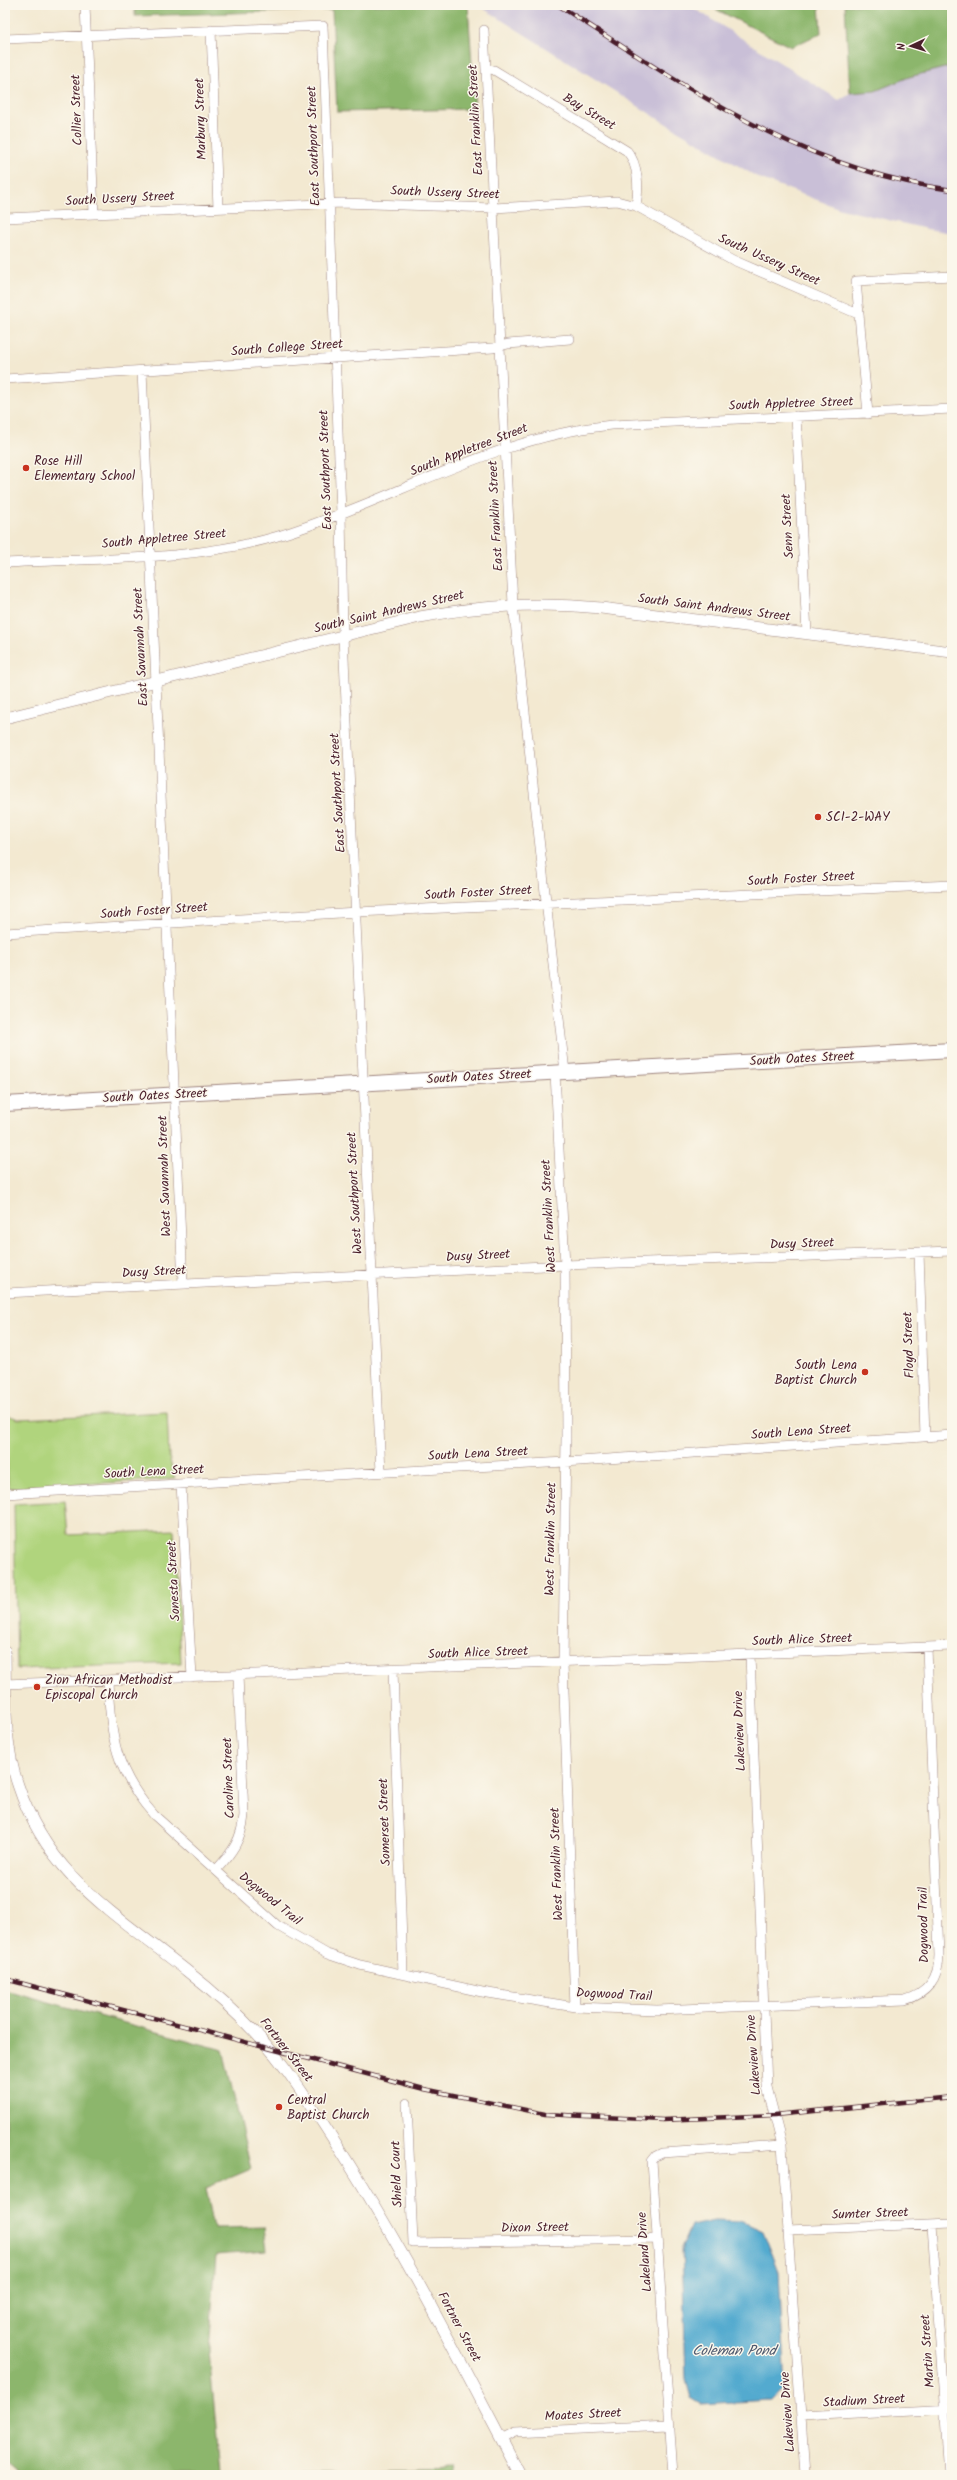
<svg xmlns="http://www.w3.org/2000/svg" width="957" height="2480" font-family="Kalam,sans-serif">
  <rect width="100%" height="100%" fill="#fbf7ec"/>
  <filter id="ink" filterUnits="userSpaceOnUse"><feTurbulence type="fractalNoise" baseFrequency=".025" numOctaves="2"/><feDisplacementMap in="SourceGraphic" scale="8" xChannelSelector="R" yChannelSelector="G"/><feConvolveMatrix kernelMatrix="1 2 1 2 8 2 1 2 1" color-interpolation-filters="sRGB"/></filter>
  <filter id="wash" filterUnits="userSpaceOnUse"><feTurbulence type="fractalNoise" baseFrequency=".012" numOctaves="4" result="noise"/><feDisplacementMap in="SourceGraphic" scale="16" xChannelSelector="R" yChannelSelector="G"/><feGaussianBlur stdDeviation="0.9" result="paint"/><feColorMatrix in="noise" values="0 0 0 0 0 0 0 0 0 0 0 0 0 0 0 0 0 1.4 0 .05"/><feComposite in="paint" operator="in"/></filter>
  <g filter="url(#wash)">
    <rect width="100%" height="100%" fill="#f3e9d1"/>
    <!-- industrial -->
    <path fill="#c9bfd7" d="M478,5H689L839,100L850,93L875,91L909,77L952,66V233L927,229L841,209L759,178L660,120Z"/>
    <!-- green -->
    <path fill="#b0d47d" stroke="#7d7a54" d="M167,1412L169,1457L175,1479L10,1488L8,1485L5,1414L18,1419Z
      M65,1501L68,1535L174,1530L181,1663L17,1669L14,1504Z"/>
    <!-- forest -->
    <path fill="#8cb66c" stroke="#6b6a4c" d="M135,5H468L475,109L337,112L332,10L135,16Z
      M707,5H819L821,33L791,47Z
      M845,5H952V66L909,77L875,91L850,93Z
      M5,1990L223,2050L251,2169L206,2188L214,2228L264,2227L267,2251L216,2255L209,2351L220,2471H332L455,2467L456,2475H21L5,2462Z"/>
    <!-- water -->
    <path fill="#52aacf" stroke="#4e647d" d="M714,2220L741,2221L763,2231L779,2271L784,2372L783,2387L770,2400L701,2404L691,2398L686,2380L682,2246L691,2225Z"/>
  </g>
  <g filter="url(#ink)">
    <g fill="none" stroke-linecap="round" stroke-linejoin="round">
      <!-- minor casing -->
      <g stroke="#9e847e" stroke-width="10">
        <path id="minor" d="M85,5L94,213
          M211,30L218,208
          M484,30L513,604L565,1072
          M5,39L323,26L341,513L343,636L381,1472
          M486,68L494,70L627,151C639,165 639,189 636,206
          M5,218L342,203L494,208L617,201L636,206L733,260L858,314
          M142,371L183,1284
          M5,379L493,348L508,344L570,339
          M868,414L856,281L952,276
          M796,416L807,634
          M5,563C95,558 191,562 278,536C389,502 496,436 612,425L952,409
          M5,933L357,912L952,885
          M555,1073L565,1265L566,1437L563,1663L575,2007
          M919,1252L925,1437
          M5,1293L565,1265L952,1251
          M181,1484L192,1677
          M5,1494L565,1462L952,1435
          M750,1655L767,2087L782,2145L805,2475
          M393,1669L403,1974
          M108,1680C110,1737 116,1772 154,1815L278,1926L327,1954L360,1965L482,1992L575,2007L657,2010L905,2000C927,1994 939,1978 939,1955L927,1648
          M5,1684L952,1646
          M216,1870C232,1853 242,1839 244,1815L238,1675
          M407,2103L413,2243
          M932,2225L949,2475
          M788,2230L952,2223
          M413,2243L657,2239
          M802,2417L952,2409
          M501,2439L515,2432L669,2425
          M673,2475L652,2161L656,2156L662,2153L782,2145"/>
      </g>
      <!-- tertiary casing -->
      <g stroke="#9e847e" stroke-width="12">
        <path id="tertiary" d="M5,718L420,617C481,605 539,602 601,608L952,652
          M5,1651C6,1696 3,1742 18,1785C48,1877 116,1914 187,1971C228,2003 266,2039 295,2082C382,2206 450,2341 520,2475"/>
      </g>
      <!-- primary casing -->
      <g stroke="#9e847e" stroke-width="16">
        <path id="primary" d="M5,1104L952,1050"/>
      </g>
      <!-- minor -->
      <use href="#minor" stroke="#fff" stroke-width="9"/>
      <!-- tertiary -->
      <use href="#tertiary" stroke="#fff" stroke-width="11"/>
      <!-- primary -->
      <use href="#primary" stroke="#fff" stroke-width="14"/>
      <!-- rail casing -->
      <g stroke="#4a1f2b" stroke-width="4.5">
        <path id="rail" d="M558,5C687,87 796,168 952,190
          M5,1979L424,2089L545,2114L663,2120L775,2115L952,2097"/>
      </g>
      <!-- rail -->
      <use href="#rail" stroke="#fbf7ec" stroke-width="3" stroke-dasharray="9" stroke-linecap="butt"/>
    </g>
  </g>
  <!-- markers -->
  <g fill="#c8321e" stroke="#fbf7ec" stroke-width="1.5">
    <circle cx="26" cy="468" r="4"/>
    <circle cx="818" cy="817" r="4"/>
    <circle cx="865" cy="1372" r="4"/>
    <circle cx="37" cy="1687" r="4"/>
    <circle cx="279" cy="2107" r="4"/>
  </g>
  <g text-anchor="middle" dominant-baseline="central" stroke-width="3" stroke-linejoin="round" paint-order="stroke">
    <!-- street labels -->
    <g font-size="13" fill="#4a1f2b" stroke="#fbf7ec">
      <text transform="translate(77 110) rotate(-92)">Collier Street</text>
      <text transform="translate(589 112) rotate(31)">Bay Street</text>
      <text transform="translate(201 119) rotate(-92)">Marbury Street</text>
      <text transform="translate(476 120) rotate(-93)">East Franklin Street</text>
      <text transform="translate(314 146) rotate(-92)">East Southport Street</text>
      <text transform="translate(445 193) rotate(2)">South Ussery Street</text>
      <text transform="translate(120 199) rotate(-3)">South Ussery Street</text>
      <text transform="translate(769 260) rotate(24)">South Ussery Street</text>
      <text transform="translate(287 348) rotate(-4)">South College Street</text>
      <text transform="translate(791 404) rotate(-2)">South Appletree Street</text>
      <text transform="translate(469 450) rotate(-21)">South Appletree Street</text>
      <text transform="translate(326 470) rotate(-92)">East Southport Street</text>
      <text transform="translate(496 516) rotate(-93)">East Franklin Street</text>
      <text transform="translate(788 526) rotate(-93)">Senn Street</text>
      <text transform="translate(164 539) rotate(-5)">South Appletree Street</text>
      <text transform="translate(714 608) rotate(7)">South Saint Andrews Street</text>
      <text transform="translate(389 612) rotate(-13)">South Saint Andrews Street</text>
      <text transform="translate(141 647) rotate(-93)">East Savannah Street</text>
      <text transform="translate(338 793) rotate(-93)">East Southport Street</text>
      <text transform="translate(801 879) rotate(-3)">South Foster Street</text>
      <text transform="translate(478 893) rotate(-3)">South Foster Street</text>
      <text transform="translate(154 911) rotate(-4)">South Foster Street</text>
      <text transform="translate(802 1059) rotate(-3)">South Oates Street</text>
      <text transform="translate(479 1077) rotate(-3)">South Oates Street</text>
      <text transform="translate(155 1096) rotate(-3)">South Oates Street</text>
      <text transform="translate(165 1176) rotate(-92)">West Savannah Street</text>
      <text transform="translate(355 1193) rotate(-93)">West Southport Street</text>
      <text transform="translate(549 1216) rotate(-93)">West Franklin Street</text>
      <text transform="translate(802 1244) rotate(-2)">Dusy Street</text>
      <text transform="translate(478 1256) rotate(-3)">Dusy Street</text>
      <text transform="translate(154 1272) rotate(-3)">Dusy Street</text>
      <text transform="translate(909 1345) rotate(-92)">Floyd Street</text>
      <text transform="translate(801 1432) rotate(-4)">South Lena Street</text>
      <text transform="translate(478 1454) rotate(-3)">South Lena Street</text>
      <text transform="translate(154 1472) rotate(-3)">South Lena Street</text>
      <text transform="translate(551 1539) rotate(-89)">West Franklin Street</text>
      <text transform="translate(174 1581) rotate(-93)">Sonesta Street</text>
      <text transform="translate(802 1640) rotate(-2)">South Alice Street</text>
      <text transform="translate(478 1653) rotate(-2)">South Alice Street</text>
      <text transform="translate(740 1731) rotate(-92)">Lakeview Drive</text>
      <text transform="translate(229 1778) rotate(-92)">Caroline Street</text>
      <text transform="translate(385 1822) rotate(-92)">Somerset Street</text>
      <text transform="translate(557 1864) rotate(-92)">West Franklin Street</text>
      <text transform="translate(270 1899) rotate(39)">Dogwood Trail</text>
      <text transform="translate(924 1925) rotate(-91)">Dogwood Trail</text>
      <text transform="translate(614 1995) rotate(3)">Dogwood Trail</text>
      <text transform="translate(286 2050) rotate(52)">Fortner Street</text>
      <text transform="translate(754 2055) rotate(-94)">Lakeview Drive</text>
      <text transform="translate(397 2174) rotate(-92)">Shield Court</text>
      <text transform="translate(870 2214) rotate(-2)">Sumter Street</text>
      <text transform="translate(535 2228) rotate(-1)">Dixon Street</text>
      <text transform="translate(645 2252) rotate(-94)">Lakeland Drive</text>
      <text transform="translate(459 2327) rotate(62)">Fortner Street</text>
      <text transform="translate(928 2351) rotate(-94)">Martin Street</text>
      <text transform="translate(864 2401) rotate(-3)">Stadium Street</text>
      <text transform="translate(788 2412) rotate(-94)">Lakeview Drive</text>
      <text transform="translate(583 2415) rotate(-3)">Moates Street</text>
    </g>
    <!-- poi labels -->
    <g font-size="13" fill="#4a1f2b" stroke="#fbf7ec" text-anchor="start">
      <text x="34" y="461">Rose Hill<tspan x="34" dy="15">Elementary School</tspan></text>
      <text x="826" y="817">SCI-2-WAY</text>
      <text x="857" y="1365" text-anchor="end">South Lena<tspan x="857" dy="15">Baptist Church</tspan></text>
      <text x="45" y="1680">Zion African Methodist<tspan x="45" dy="15">Episcopal Church</tspan></text>
      <text x="287" y="2100">Central<tspan x="287" dy="15">Baptist Church</tspan></text>
    </g>
    <!-- water labels -->
    <g font-size="14" font-style="italic" fill="#4d576d" stroke="#fbf7ec">
      <text x="734" y="2351">Coleman Pond</text>
    </g>
  </g>
  <!-- margin -->
  <rect width="957" height="2480" fill="none" stroke="#fbf7ec" stroke-width="20"/>
  <!-- north arrow -->
  <g transform="translate(911 46) rotate(266)" stroke="#fbf7ec" stroke-width="3" paint-order="stroke">
  <path d="M0-3L7 15L0 10L-7 15Z" fill="#4a1f2b"/>
  <text y="-6" font-size="11" font-weight="bold" text-anchor="middle" fill="#4a1f2b">N</text>
  </g>
</svg>
